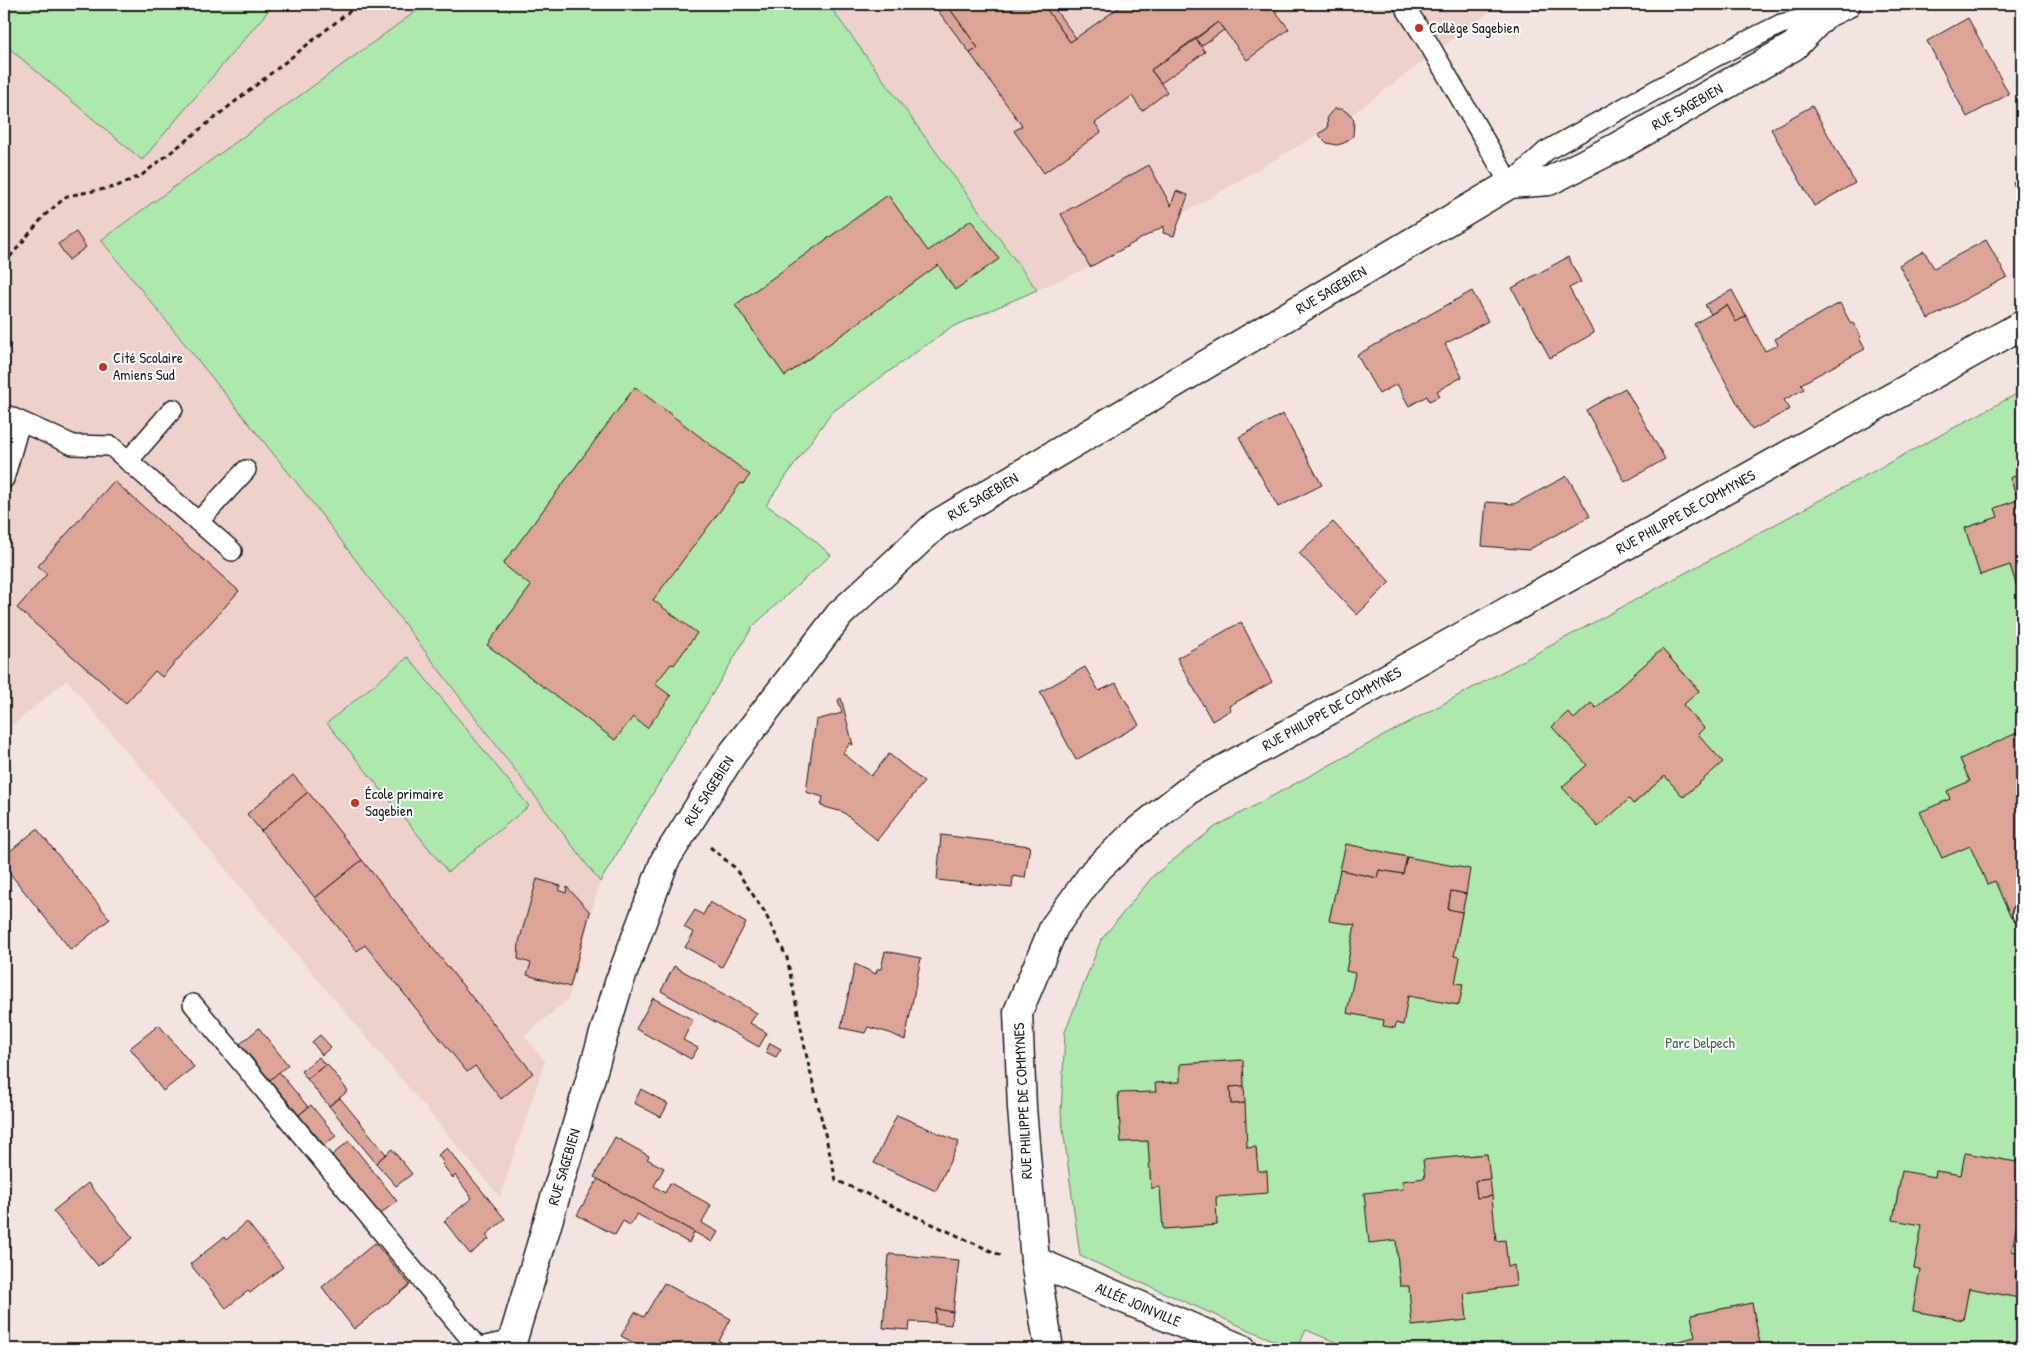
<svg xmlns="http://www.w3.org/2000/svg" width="2026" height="1353" viewBox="0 0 2026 1353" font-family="'Patrick Hand',sans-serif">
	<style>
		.built { fill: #edd1ca }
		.green { fill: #ade8ad; stroke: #648264; fill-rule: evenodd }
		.building { fill: #dca496; stroke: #1c1c1c }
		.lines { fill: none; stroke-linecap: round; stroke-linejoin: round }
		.service-casing { stroke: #1c1c1c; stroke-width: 22 }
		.minor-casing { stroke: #1c1c1c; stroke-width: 31 }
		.path { stroke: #1c1c1c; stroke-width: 3; stroke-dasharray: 5 4; stroke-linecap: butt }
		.service { stroke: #fff; stroke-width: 19 }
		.minor { stroke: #fff; stroke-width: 28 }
		.poi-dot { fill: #c8321e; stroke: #fff; stroke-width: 2 }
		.labels { text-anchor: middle; stroke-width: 4; stroke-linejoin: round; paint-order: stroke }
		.poi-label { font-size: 15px; fill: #1c1c1c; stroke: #fff; text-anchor: start }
		.street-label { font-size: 15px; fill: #1c1c1c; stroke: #fff }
		.park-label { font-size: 15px; fill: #4f634f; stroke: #fff }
	</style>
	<rect width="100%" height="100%" fill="#f4e4e0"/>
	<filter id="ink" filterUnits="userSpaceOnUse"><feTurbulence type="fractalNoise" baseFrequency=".02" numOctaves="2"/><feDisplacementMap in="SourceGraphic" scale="10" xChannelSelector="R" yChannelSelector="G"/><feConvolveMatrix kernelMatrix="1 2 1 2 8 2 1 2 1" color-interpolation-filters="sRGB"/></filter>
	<g filter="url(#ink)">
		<g class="built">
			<polygon points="4,4 426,4 101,240 305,493 600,882 568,999 524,1036 545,1061 500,1197 67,680 4,732"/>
			<polygon points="828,4 1500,4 1351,115 1182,214 1174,236 1163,233 1164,226 1090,267 1037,290"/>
		</g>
		<g class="green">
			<polygon points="4,4 274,4 142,160 4,44"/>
			<polygon points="426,4 828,4 1037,290 950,328 831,413 766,505 798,526 831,555 753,626 600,882 305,493 101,240"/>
			<path d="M2022,391v83l-12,4 8,22 -23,8 3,9 -33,11 15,47 30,-10 12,37v138l-4,-7 -58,26 10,22 -23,10 3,8 -29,13 21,46 28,-12 17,38 8,-3 16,37 11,-5v250l-57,-10 -4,22 -25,-4 -1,6 -33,-5 -9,47 29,6 -8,43 6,1 -7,42 50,9 6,-32 50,10 3,-17v68h-261l-9,-46 -61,12 4,22 -24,6 1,6h-320l-46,-19 -9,19h-4l-213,-93 -19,-143 4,-81 36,-92 52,-64 62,-49zM1662,649l37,41 -16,15 21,23 -6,6 24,28 -38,35 -19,-21 -31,28 -5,-5 -31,28 -36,-40 25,-22 -34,-38 15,-14 6,6 17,-16 5,5zM1346,844l61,13 59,37 -12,62 6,1 -5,26 8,1 -4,21 -51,-9 -6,29 -6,-2 -12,3v-6l-36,-7 7,-40 -9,-2 9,-46 -26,-5zM1242,1060l5,88h9l2,23h8l-50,26 1,28 -54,4 -3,-42 -9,1 -3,-47 -27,1 -3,-48 38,-2v-9l24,-1v-18zM1487,1154l9,87h9l3,26 6,-1 2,20 -52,7 3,27 -54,6 -4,-40h-9l-4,-46 7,-51 -1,-8 23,-3 -1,-18z"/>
			<polygon points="408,657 529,806 448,872 327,723"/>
			<polygon points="2022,1193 2022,1278 2015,1277 2020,1253 2012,1251"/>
		</g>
		<g class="building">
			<polygon points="933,4 1043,4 1070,42 1124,4 1270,4 1289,29 1247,60 1218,22 1151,70 1167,92 1142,111 1132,96 1095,123 1101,132 1044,173 1014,131 1022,126 970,53 978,48 947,5 939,12"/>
			<polygon points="1043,4 1051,4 1076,38 1070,42"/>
			<polygon points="947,5 978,48 970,53 939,12"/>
			<polygon points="1968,18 2009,94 1967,117 1927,41"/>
			<polygon points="1218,22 1224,30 1201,46 1196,39"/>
			<polygon points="1196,39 1205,52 1161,83 1151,70"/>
			<polygon points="1812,106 1855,183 1814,206 1771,129"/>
			<polygon points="1334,109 1342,109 1351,115 1354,121 1353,136 1344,143 1337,145 1327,143 1318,134 1328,128 1327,117"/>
			<polygon points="1149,165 1171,206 1176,191 1188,195 1174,236 1163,233 1164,226 1090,267 1061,214"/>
			<polygon points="2022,178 2022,201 2013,183"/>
			<polygon points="888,195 928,251 971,220 999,259 955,290 938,265 785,376 735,305"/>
			<polygon points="76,232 86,247 69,260 58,244"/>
			<polygon points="1986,240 2007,277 1928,319 1899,265 1924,251 1934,268"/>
			<polygon points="1568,257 1581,282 1569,288 1594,333 1550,358 1512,288"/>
			<polygon points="1732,290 1746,316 1736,322 1727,305 1711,314 1705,305"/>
			<polygon points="1472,291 1488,321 1445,344 1462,377 1437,391 1440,396 1429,401 1427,396 1409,406 1397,384 1379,394 1357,355"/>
			<polygon points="1840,303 1851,324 1853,323 1861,337 1859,338 1865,349 1801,384 1804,389 1784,400 1790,409 1752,430 1694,324 1727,305 1736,322 1746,316 1765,351 1778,345 1775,339"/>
			<polygon points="635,387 750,475 743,484 741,483 653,600 697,633 674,665 671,664 655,684 671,696 647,728 633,717 615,740 487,645 531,586 503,564"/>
			<polygon points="1625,388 1665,459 1625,482 1586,410"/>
			<polygon points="1283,414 1322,485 1278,507 1239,437"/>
			<polygon points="2022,474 2022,602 2010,565 1980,575 1965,528 1998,517 1995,508 2018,500 2010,478"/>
			<polygon points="1567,476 1590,516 1528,550 1482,546 1486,502 1514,504"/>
			<polygon points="114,481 239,591 162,677 155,671 126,703 17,608 47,574 38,566"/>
			<polygon points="1333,522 1390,582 1357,615 1299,553"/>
			<polygon points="1241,622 1272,682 1229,706 1231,710 1212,721 1177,658"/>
			<polygon points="1662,649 1699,691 1683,705 1704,728 1698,734 1723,762 1683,797 1665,776 1633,804 1629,799 1598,827 1562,787 1587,765 1552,727 1568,712 1574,719 1591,703 1596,708"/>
			<polygon points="1085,667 1099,691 1116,683 1139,725 1076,760 1040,692"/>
			<polygon points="841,698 853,745 850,743 843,753 871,776 889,754 924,782 877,840 843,812 821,806 823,797 806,792 816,720 842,713 838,700"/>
			<polygon points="2019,732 2022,740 2022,913 2011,918 1995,881 1987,884 1970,846 1942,858 1920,812 1950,799 1947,791 1970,781 1960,759"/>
			<polygon points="293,775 308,792 261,831 247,814"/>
			<polygon points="308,792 362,860 315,898 261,831"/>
			<polygon points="37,829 110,919 71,950 4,866 4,856"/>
			<polygon points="941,835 1030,846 1025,878 1013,876 1012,888 937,880"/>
			<polygon points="1346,844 1407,857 1403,874 1379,870 1377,878 1340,870"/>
			<polygon points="1407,857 1470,869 1466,894 1451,891 1448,909 1462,912 1454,956 1460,957 1455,983 1463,984 1459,1005 1408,996 1403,1025 1396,1023 1395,1028 1383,1026 1384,1020 1347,1013 1355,973 1346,971 1355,925 1329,921 1340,870 1377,878 1379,870 1403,874"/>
			<polygon points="362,860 533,1073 501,1099 475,1066 467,1072 365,945 357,951 315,898"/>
			<polygon points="537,879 561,886 559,890 566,893 567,887 590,912 570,987 527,975 531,963 518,959 519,942"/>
			<polygon points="1451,891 1466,894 1462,912 1448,909"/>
			<polygon points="710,902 746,923 722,967 685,947 694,933 684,927 695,910 703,915"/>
			<polygon points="885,951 921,958 905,1040 890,1033 868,1027 865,1033 841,1028 855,964 876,974 877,969 881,969"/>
			<polygon points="674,966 757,1013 750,1023 767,1033 759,1047 661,991"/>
			<polygon points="653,998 693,1020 683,1040 698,1048 691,1059 636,1029"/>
			<polygon points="159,1025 194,1067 163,1091 130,1048"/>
			<polygon points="259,1028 288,1065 270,1080 240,1044"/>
			<polygon points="320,1035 331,1047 322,1055 312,1042"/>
			<polygon points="770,1043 781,1049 776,1057 766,1052"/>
			<polygon points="319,1057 325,1065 307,1079 301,1071"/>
			<polygon points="1243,1060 1244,1086 1230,1087 1231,1104 1245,1103 1247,1148 1256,1147 1258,1171 1267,1171 1268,1193 1216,1197 1217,1225 1163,1229 1160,1187 1151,1188 1148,1141 1121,1142 1118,1093 1156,1092 1155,1083 1180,1082 1180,1064"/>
			<polygon points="327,1064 348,1091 329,1106 307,1079"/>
			<polygon points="279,1072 308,1107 299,1115 270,1080"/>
			<polygon points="1244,1086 1245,1103 1231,1104 1230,1087"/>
			<polygon points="641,1089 668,1104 661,1117 634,1103"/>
			<polygon points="340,1098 386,1154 376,1163 329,1106"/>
			<polygon points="311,1105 336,1136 324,1145 299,1115"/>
			<polygon points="897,1115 959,1142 936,1191 874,1163"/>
			<polygon points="615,1137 649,1156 647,1159 664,1168 654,1186 665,1193 670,1183 711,1205 702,1223 718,1232 712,1242 594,1177"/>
			<polygon points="349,1141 397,1201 380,1214 332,1155"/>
			<polygon points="447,1148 505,1219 486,1235 489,1239 470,1254 444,1221 472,1198 455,1175 453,1178 442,1164 444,1163 438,1155"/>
			<polygon points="392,1149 412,1174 396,1186 376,1163"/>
			<polygon points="1965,1153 2022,1163 2022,1193 2012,1251 2020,1253 2015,1277 2022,1278 2022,1281 2019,1298 1969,1288 1963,1320 1913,1311 1920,1269 1914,1268 1922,1225 1893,1220 1902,1171 1935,1177 1936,1171 1961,1175"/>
			<polygon points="1487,1154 1490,1179 1475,1181 1477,1198 1492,1196 1496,1241 1505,1240 1508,1267 1514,1265 1516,1286 1464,1293 1467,1320 1412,1326 1409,1286 1400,1286 1396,1240 1369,1243 1364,1193 1403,1189 1402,1181 1425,1178 1423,1160"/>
			<polygon points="598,1179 694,1232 689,1243 637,1214 630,1225 623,1221 615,1235 577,1215"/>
			<polygon points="1490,1179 1492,1196 1477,1198 1475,1181"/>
			<polygon points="88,1183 133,1238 98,1266 53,1211"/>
			<polygon points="247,1222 283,1267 250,1293 248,1291 226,1308 190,1264 224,1237 226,1240"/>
			<polygon points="375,1243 410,1285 354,1329 322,1287"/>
			<polygon points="889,1254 959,1260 953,1312 936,1309 935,1323 910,1322 909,1330 883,1328"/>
			<polygon points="664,1283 731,1319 719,1341 733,1349 645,1349 621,1336 635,1312 644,1317"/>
			<polygon points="1752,1303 1761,1349 1672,1349 1671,1343 1695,1337 1691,1315"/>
			<polygon points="936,1309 953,1312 951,1325 935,1323"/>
		</g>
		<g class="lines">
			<g class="service-casing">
				<g id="service">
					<polyline points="1403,4 1430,46 1510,184 1546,151 1715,57 1781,24 1824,14"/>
					<polyline points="4,414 73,445 111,446 232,551"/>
					<polyline points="128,461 173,409"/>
					<polyline points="4,479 20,422"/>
					<polyline points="198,522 246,470"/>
					<polyline points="2022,913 2022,914"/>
					<polyline points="193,1004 478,1348"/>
					<polyline points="471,1349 513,1340"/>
				</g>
			</g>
			<g class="minor-casing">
				<g id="minor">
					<path id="s1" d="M1035,1261l207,88"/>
					<path id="s2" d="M510,1349l109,-366 46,-123 68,-107 107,-139 97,-90 573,-340 39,-3 68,-34 177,-101 31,-32 21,-10"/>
					<path id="s3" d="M1049,1349l-14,-88 -13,-153 -4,-96 36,-85 40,-55 41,-39 62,-49 825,-459"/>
				</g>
			</g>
			<g class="path">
				<polyline points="4,264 45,215 67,196 115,187 142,175 359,4"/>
				<polyline points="710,847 734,867 764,911 787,958 807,1058 836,1180 1002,1256"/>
			</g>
			<use href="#service" class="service"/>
			<use href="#minor" class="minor"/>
		</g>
	</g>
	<g class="poi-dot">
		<circle cx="1419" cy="28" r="5"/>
		<circle cx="103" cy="367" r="5"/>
		<circle cx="355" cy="803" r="5"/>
	</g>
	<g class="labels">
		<g class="poi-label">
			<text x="1429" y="33">Collège Sagebien</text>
			<text x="113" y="363">Cité Scolaire<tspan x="113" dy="17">Amiens Sud</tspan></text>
			<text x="365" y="799">École primaire<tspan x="365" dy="17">Sagebien</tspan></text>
		</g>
		<g class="street-label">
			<text dy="5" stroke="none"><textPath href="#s2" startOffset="1810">RUE SAGEBIEN</textPath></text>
			<text dy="5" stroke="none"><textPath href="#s2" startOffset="1406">RUE SAGEBIEN</textPath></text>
			<text dy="5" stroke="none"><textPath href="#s2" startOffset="1001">RUE SAGEBIEN</textPath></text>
			<text dy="5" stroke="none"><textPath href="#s3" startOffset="1194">RUE PHILIPPE DE COMMYNES</textPath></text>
			<text dy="5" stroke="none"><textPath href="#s3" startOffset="789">RUE PHILIPPE DE COMMYNES</textPath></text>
			<text dy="5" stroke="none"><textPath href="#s2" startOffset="595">RUE SAGEBIEN</textPath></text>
			<text transform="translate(1023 1101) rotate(-93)" y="5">RUE PHILIPPE DE COMMYNES</text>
			<text dy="5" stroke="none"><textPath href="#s2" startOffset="190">RUE SAGEBIEN</textPath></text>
			<text dy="5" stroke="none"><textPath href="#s1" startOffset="112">ALLÉE JOINVILLE</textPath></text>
		</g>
		<g class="park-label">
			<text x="1700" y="1048">Parc Delpech</text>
		</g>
	</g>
	<rect width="2026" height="1353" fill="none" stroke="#fff" stroke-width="20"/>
	<rect x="10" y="10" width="2006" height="1333" fill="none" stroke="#1c1c1c" stroke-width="2" filter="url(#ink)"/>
</svg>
